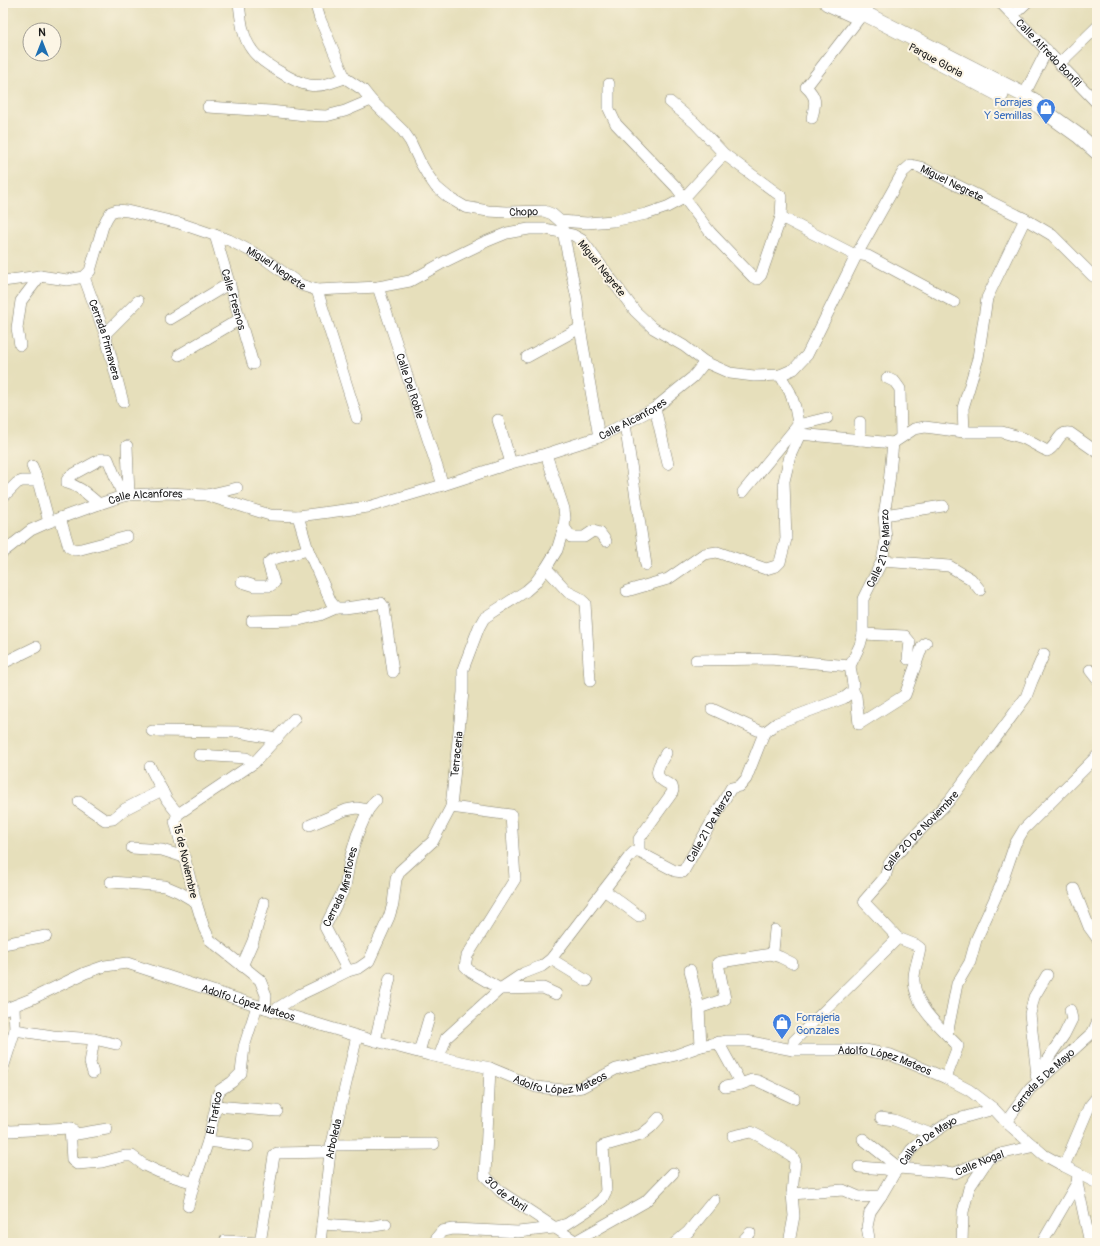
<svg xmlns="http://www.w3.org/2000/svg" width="1100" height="1246" viewBox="0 0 1100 1246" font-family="Pangolin,sans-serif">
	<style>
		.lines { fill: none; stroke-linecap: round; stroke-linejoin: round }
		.minor-casing { stroke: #817e6c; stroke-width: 12 }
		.major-casing { stroke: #817e6c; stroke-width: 16 }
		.minor { stroke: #fff; stroke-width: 11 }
		.major { stroke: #fff; stroke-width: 15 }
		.labels { text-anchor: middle; stroke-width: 4; stroke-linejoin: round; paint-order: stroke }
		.street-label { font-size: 11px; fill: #1c1c1c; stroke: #fcf5e5 }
		.shop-label { font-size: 11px; fill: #366cbe; stroke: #fcf5e5; text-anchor: end }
	</style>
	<rect width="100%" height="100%" fill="#fcf5e5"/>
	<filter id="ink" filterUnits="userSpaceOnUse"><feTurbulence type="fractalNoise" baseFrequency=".025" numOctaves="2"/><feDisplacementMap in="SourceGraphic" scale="8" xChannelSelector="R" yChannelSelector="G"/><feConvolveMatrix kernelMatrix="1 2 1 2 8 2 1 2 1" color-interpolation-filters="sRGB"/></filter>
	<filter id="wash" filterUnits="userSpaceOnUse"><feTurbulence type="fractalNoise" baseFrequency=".012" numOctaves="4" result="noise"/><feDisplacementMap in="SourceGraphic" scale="16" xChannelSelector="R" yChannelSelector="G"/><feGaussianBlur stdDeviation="0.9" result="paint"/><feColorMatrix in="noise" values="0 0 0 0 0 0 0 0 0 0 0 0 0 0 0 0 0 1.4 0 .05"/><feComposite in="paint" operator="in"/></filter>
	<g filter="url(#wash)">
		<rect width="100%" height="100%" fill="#e6dfbb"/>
	</g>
	<g filter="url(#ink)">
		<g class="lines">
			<g class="minor-casing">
				<g id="minor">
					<path d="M239,3c2,16 3,34 13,47 8,12 44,33 57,35 13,2 25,-3 36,-7"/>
					<path id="s1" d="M317,3v6l3,10 25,59 18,12 8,10 32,31 7,10 10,21 7,12 9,13 12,10 17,10 23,4 19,1 37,-1 8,3 8,7 27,2 26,-2 33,-7 21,-7 17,-9 40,-44"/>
					<path id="s2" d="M1001,3l96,100"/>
					<polyline points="1013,15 1026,3"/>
					<polyline points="1060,63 1097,27"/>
					<polyline points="609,84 609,109 616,124 676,187 710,232 753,277 757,279 761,275 781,217 782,197 724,154 695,123 670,102"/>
					<polyline points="1024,95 1047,50"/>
					<polyline points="208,107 270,111 305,115 326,116 345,111 371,100"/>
					<path d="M812,118c3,-14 6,-20 -6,-31l65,-84"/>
					<polyline points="781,217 851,253 868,256 954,302"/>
					<polyline points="562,227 577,299 580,328 599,437"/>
					<path id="s3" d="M215,235l38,129"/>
					<path id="s4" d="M84,277l21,57 18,68"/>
					<path id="s5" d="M3,281l37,-5 27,4 17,-3 6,-6 13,-45 4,-8 4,-6 6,-2 10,1 52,12 50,17 33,17 39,28 16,5 61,-3 32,-6 36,-20 39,-19 22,-9 22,-4h17l27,6 9,5 53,71 18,17 31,18 21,16 25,11 24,3 26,-1 14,-6 13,-14 50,-101 46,-82 8,-7 9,2 105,52 27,16 41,41 4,2"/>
					<path id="s6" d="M378,287l65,198"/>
					<polyline points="317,290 357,418"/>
					<polyline points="170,319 230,283"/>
					<polyline points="105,334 138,301"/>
					<polyline points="20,345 17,328 21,301 40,276"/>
					<polyline points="179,355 240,319"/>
					<polyline points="527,357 580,328"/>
					<polyline points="887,378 895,382 900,389 901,437"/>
					<polyline points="655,408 668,464"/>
					<polyline points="498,420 511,463"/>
					<polyline points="860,422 860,440"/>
					<polyline points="625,424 646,565"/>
					<polyline points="964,432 963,408 978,358 987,298 1025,219"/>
					<path d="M800,434l93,9 21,-14 11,-2 39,5h38l21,6 24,13c10,-3 11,-21 23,-18l27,19"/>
					<polyline points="127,446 129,495"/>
					<polyline points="32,466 38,481 49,522"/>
					<polyline points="743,492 798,425 827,418"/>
					<polyline points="207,495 237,488"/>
					<polyline points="3,497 17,483 22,481 38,481"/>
					<path d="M99,504c-10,-8 -19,-18 -32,-21v-3l3,-4 31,-17h7l15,37"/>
					<polyline points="884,515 943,506"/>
					<polyline points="298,516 308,550 331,602 336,608"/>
					<polyline points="60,518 69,547 75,550 81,549 127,537"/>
					<polyline points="564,527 571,537 584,537 593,531 600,533 606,541"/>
					<path id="s7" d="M3,552l28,-22 18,-8 50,-18 24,-8 6,-1 39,-2 38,2 64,20 28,1 70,-9 75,-22 68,-22 35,-9 53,-17 56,-29 38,-31 12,-15"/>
					<polyline points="882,561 949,566 971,579 980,590"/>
					<polyline points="546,568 568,592 578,597 585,603 590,681"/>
					<polyline points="242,582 255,586 270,586 274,583 268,563 273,559 308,550"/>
					<polyline points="627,591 668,579 704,554 717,552 766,569 776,566 780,562 786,539 784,481 790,456 800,434 795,407 790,392 780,375"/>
					<polyline points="252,621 299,620 320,615 336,608 345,608 381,603 384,607 393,672"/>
					<polyline points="863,634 905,636 910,642 908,659"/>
					<polyline points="696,660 770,659 850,666"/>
					<polyline points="3,663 36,647"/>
					<polyline points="1090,670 1097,679"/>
					<polyline points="853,691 856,696 859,724 905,695 922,647 926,643"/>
					<polyline points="712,709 764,733"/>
					<polyline points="152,731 239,732 277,739"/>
					<polyline points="199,755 246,758 254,763"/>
					<polyline points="150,767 167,800 178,814"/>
					<polyline points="79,802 105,820 113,819 125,809 162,790"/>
					<polyline points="451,807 511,815 515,879 467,956 465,966 471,972 500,989 543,988 556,994"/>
					<polyline points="310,825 346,810 357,808 368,810"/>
					<polyline points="132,848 162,850 184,857"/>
					<path d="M639,852v-13l33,-46 1,-3 -1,-4c-3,-2 -11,-5 -13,-9 -5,-7 4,-18 7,-24"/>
					<polyline points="111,882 165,886 179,892 196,902"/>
					<polyline points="1074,889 1089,927 1097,938"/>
					<polyline points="604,890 639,916"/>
					<polyline points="3,944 46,936"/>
					<polyline points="771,954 780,957 792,963"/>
					<polyline points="551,959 587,981"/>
					<polyline points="242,966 253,941 264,903"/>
					<polyline points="690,970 699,1008 701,1046"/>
					<path id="s8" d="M348,971l-23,-44 20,-40 5,-28 7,-24 11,-25 8,-10"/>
					<polyline points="265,1008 266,995 260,980 210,940 204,928 196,902 175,821 178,814 254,763 294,719"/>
					<polyline points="699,1008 725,999 718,963 721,962 771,954 773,951 775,930"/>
					<path id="s9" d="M3,1010l28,-11 54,-26 20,-7 22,-3 138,45 92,28 72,19 61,13 46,19 28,3 18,-3 34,-18 60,-14 25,-9 26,-5h19l47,9h72l26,5 55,23 23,12 25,19 12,13 38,33 20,11 33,17"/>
					<path id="s10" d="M273,1011l24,-15 21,-10 30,-15 11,-3 10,-7 20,-44 4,-13 3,-25 4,-8 33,-30 18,-34 12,-115v-23l16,-42 5,-9 42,-27 9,-8 11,-15 11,-18 7,-23 1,-9 -1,-9 -18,-55"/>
					<polyline points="15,1030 53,1036 94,1039 116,1044"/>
					<polyline points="947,1035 957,984 970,962 976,940 1001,885 1015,844 1024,829 1097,756"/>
					<polyline points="375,1041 390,978"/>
					<polyline points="718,1042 741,1084"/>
					<polyline points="793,1050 794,1041 898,938"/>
					<polyline points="419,1052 429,1018"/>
					<path id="s11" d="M439,1057l7,-19 54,-49 24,-16 18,-7 9,-7 79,-103 4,-4h5l36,19 8,1 48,-84 9,-2 6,-7 18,-46 13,-10 67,-25 9,-7v-6l-3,-19 10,-21 3,-11v-35l19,-38 4,-21 -2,-25 5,-32 4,-40"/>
					<polyline points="3,1068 15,1030 14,1007"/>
					<path id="s12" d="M490,1068l-5,108 16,16 77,51"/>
					<polyline points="93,1073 90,1063 94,1039"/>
					<polyline points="1037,1075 1030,1014 1034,997 1047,975"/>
					<polyline points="1036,1076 1064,1035 1072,1019 1070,1010"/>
					<path id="s13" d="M946,1078l12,-32c-17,-18 -43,-38 -44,-65 -1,-11 5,-22 6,-33l-4,-3 -18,-7 -33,-35 -1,-2 21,-24 4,-13 6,-8 55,-56 76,-103 6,-16 12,-27"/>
					<polyline points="725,1087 741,1084 752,1080 758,1081 794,1098"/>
					<polyline points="216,1106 277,1111"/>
					<polyline points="881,1118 894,1120 931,1134"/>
					<path id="s14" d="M1006,1122l24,-33 63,-57 4,-9"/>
					<polyline points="70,1128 72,1160 77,1164 102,1162 125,1156 132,1156 144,1165 159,1172 194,1183"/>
					<polyline points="3,1129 10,1131 70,1128 77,1134 107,1129"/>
					<polyline points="733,1136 751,1132 761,1137 792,1156 795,1161 792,1194 794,1216 789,1243"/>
					<path id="s15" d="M863,1139l36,29 56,5 34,-15 15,-5 31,-7"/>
					<polyline points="208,1141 248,1146"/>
					<polyline points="331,1145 434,1144"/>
					<polyline points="1064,1166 1089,1107 1097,1097"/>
					<polyline points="859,1167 885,1169 895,1172"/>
					<polyline points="1077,1183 1090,1243"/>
					<polyline points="792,1194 843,1190 859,1197 881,1196"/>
					<path id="s16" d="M188,1206l6,-23 14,-42 8,-35 1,-10 3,-6 12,-8 9,-9 3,-26 13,-41"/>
					<polyline points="322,1224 368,1227 386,1224"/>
					<path id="s17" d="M869,1238l-2,-11 3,-15 11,-16 14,-24 4,-4 12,-18 10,-9 30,-20 43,-12"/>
					<polyline points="225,1241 260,1243"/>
					<polyline points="576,1241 645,1202 673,1173"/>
					<polyline points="260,1243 274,1156 277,1153 330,1152"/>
					<path id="s18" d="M320,1243l10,-91 27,-116"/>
					<polyline points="435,1243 437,1237 442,1231 453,1229 518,1232 554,1228 567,1224 593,1207 602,1199 606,1191 603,1146 641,1135 651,1127 659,1118"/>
					<polyline points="675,1243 688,1232 714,1200"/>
					<polyline points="741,1243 750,1233"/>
					<polyline points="962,1243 963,1212 969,1188 989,1158"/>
					<polyline points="1042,1243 1077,1183 1078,1174"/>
				</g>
			</g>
			<g class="major-casing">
				<g id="major">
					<polyline points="827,3 853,15"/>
					<polyline points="844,3 1024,95 1033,100 1047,113 1079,136 1097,152"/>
					<polyline points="923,54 1001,95"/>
				</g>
			</g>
			<use href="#minor" class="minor"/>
			<use href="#major" class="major"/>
		</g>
	</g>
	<defs>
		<g id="shop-pin" transform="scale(1)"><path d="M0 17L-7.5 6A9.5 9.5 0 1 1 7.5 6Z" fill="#3f7fe0" stroke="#fcf5e5"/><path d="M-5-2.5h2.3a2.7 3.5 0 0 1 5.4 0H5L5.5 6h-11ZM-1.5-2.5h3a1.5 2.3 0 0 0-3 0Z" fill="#fff"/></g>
	</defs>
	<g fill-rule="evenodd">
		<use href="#shop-pin" x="1046" y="108"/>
		<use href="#shop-pin" x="782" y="1023"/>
	</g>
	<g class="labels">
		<g class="street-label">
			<text dy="4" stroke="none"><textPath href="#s2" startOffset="69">Calle Alfredo Bonfil</textPath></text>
			<text transform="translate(936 60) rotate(28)" y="4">Parque Gloria</text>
			<text dy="4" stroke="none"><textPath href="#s5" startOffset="1207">Miguel Negrete</textPath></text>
			<text dy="4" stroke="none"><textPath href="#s1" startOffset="319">Chopo</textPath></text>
			<text dy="4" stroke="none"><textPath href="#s5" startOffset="331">Miguel Negrete</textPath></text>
			<text transform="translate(602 268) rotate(51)" y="4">Miguel Negrete</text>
			<text dy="4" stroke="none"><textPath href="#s3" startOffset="67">Calle Fresnos</textPath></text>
			<text dy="4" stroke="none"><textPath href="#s4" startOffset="66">Cerrada Primavera</textPath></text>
			<text dy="4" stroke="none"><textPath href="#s6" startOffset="104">Calle Del Roble</textPath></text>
			<text dy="4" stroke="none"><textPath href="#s7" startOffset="662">Calle Alcanfores</textPath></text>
			<text dy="4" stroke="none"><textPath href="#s7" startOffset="156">Calle Alcanfores</textPath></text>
			<text dy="4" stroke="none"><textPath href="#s11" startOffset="755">Calle 21 De Marzo</textPath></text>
			<text dy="4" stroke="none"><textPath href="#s10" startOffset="341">Terraceria</textPath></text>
			<text dy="4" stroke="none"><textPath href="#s11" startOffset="395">Calle 21 De Marzo</textPath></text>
			<text dy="4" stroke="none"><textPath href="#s13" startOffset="314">Calle 20 De Noviembre</textPath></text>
			<text transform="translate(186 861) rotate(77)" y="4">15 de Noviembre</text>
			<text dy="4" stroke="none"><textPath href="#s8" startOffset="93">Cerrada Miraflores</textPath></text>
			<text dy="4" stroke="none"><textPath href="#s9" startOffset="261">Adolfo López Mateos</textPath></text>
			<text dy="4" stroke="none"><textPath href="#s9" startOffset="921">Adolfo López Mateos</textPath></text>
			<text dy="4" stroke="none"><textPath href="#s9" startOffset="586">Adolfo López Mateos</textPath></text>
			<text dy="4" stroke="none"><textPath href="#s14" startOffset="56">Cerrada 5 De Mayo</textPath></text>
			<text dy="4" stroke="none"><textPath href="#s16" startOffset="97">El Trafico</textPath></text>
			<text dy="4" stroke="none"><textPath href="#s18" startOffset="105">Arboleda</textPath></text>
			<text dy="4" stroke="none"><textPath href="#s17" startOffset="120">Calle 3 De Mayo</textPath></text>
			<text dy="4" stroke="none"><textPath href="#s15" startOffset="129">Calle Nogal</textPath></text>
			<text dy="4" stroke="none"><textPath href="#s12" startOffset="136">30 de Abril</textPath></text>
		</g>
		<g class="shop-label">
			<text x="1032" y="106">Forrajes<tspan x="1032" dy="13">Y Semillas</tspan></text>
			<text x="796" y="1021" text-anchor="start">Forrajeria<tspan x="796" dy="13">Gonzales</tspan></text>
		</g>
	</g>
	<rect width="1100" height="1246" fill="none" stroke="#fcf5e5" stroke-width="16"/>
	<g transform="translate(42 42)"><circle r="19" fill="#fcf5e5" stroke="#a29e95"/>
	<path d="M0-3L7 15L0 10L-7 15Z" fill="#1f6fb2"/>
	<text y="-6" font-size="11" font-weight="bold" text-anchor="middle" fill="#1c1c1c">N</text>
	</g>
</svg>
